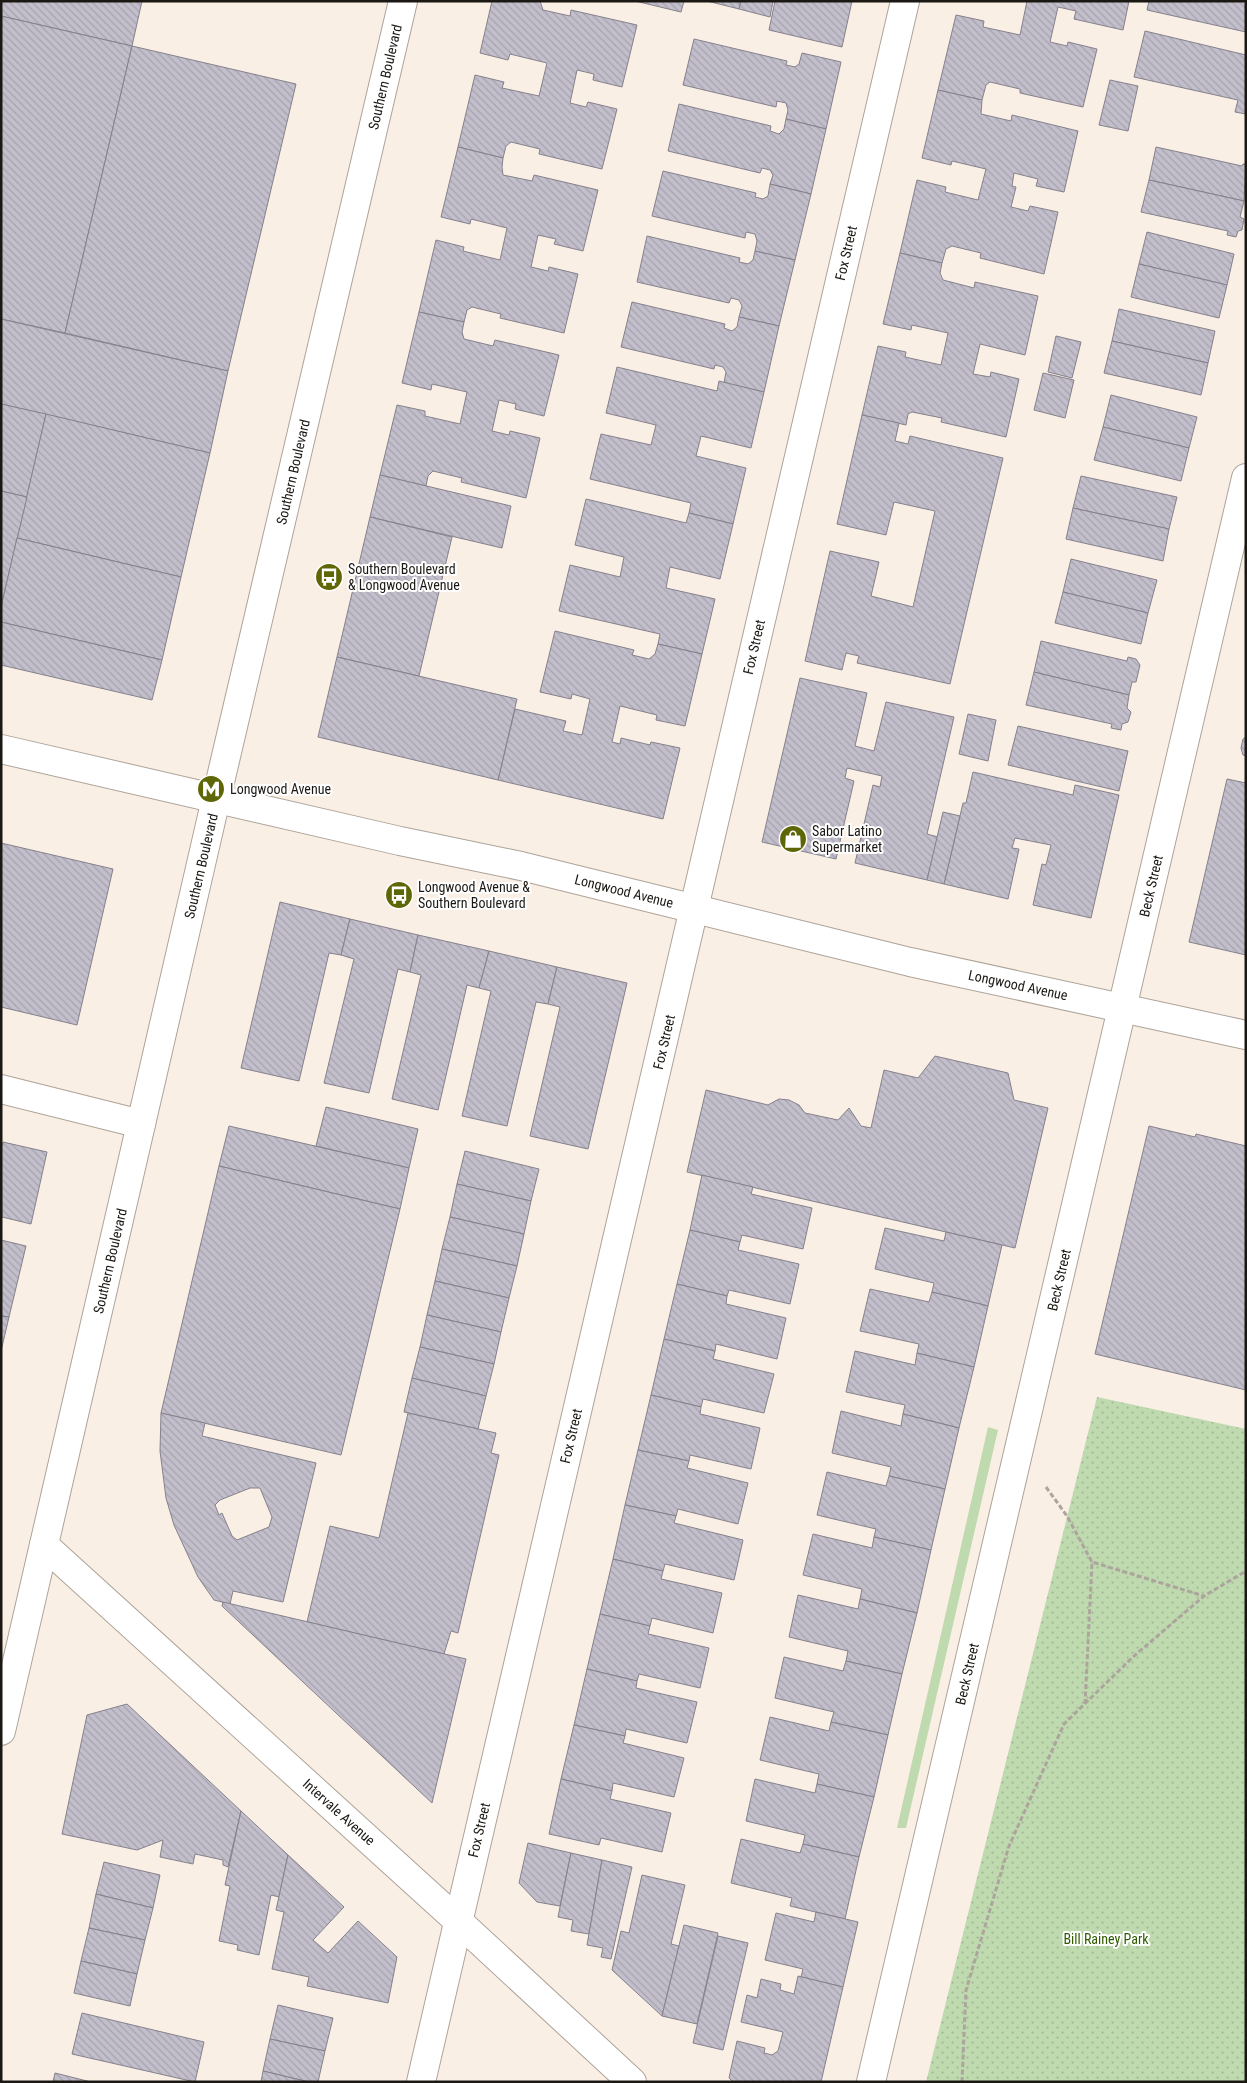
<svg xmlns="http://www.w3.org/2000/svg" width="1247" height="2083" viewBox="0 0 1247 2083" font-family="'Roboto Condensed',sans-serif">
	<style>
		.green { fill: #bfdaaf }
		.park { fill: url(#park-dots) }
		.building { fill: url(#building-back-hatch); stroke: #85818c; fill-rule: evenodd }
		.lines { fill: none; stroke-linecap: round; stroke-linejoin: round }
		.minor-casing { stroke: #ada399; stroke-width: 30 }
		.path { stroke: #ada59d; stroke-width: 3; stroke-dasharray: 5 2.5; stroke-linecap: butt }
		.minor { stroke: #fff; stroke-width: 28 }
		.labels { text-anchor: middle; stroke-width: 4; stroke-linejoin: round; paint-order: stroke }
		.street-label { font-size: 14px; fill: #1b1814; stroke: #fff }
		.poi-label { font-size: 14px; fill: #1b1814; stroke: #fff; text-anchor: start }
		.park-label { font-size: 14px; fill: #305c00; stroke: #fff }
	</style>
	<defs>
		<pattern id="park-dots" width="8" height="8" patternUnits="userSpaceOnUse" patternTransform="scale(1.25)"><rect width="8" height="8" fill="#bfdaaf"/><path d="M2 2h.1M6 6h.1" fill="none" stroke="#a4ba96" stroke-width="1.8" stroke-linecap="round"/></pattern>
		<pattern id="building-back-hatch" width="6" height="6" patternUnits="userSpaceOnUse" patternTransform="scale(1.25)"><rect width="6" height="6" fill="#c2becb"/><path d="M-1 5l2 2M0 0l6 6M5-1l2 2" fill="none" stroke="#a6a3ad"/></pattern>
	</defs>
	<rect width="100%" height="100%" fill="#faefe5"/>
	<polygon class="green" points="988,1427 998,1430 906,1828 897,1828"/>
	<polygon class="park" points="1097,1397 1246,1429 1246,2082 926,2082"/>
	<g class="building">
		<polygon points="1,1 142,1 132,46 1,16"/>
		<polygon points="492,1 540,1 543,10 570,16 571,10 637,25 622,87 593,80 594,74 577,70 570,103 586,107 588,102 617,109 602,169 539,154 540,149 511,142 506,146 503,158 458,147 475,75 504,82 502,88 539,96 547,63 510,54 508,60 480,53"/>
		<polygon points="635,1 684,1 681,12"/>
		<polygon points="707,1 741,1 739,9"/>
		<polygon points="741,1 773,1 770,17 739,9"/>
		<polygon points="775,1 852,1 842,47 769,30"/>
		<polygon points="1027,1 1129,1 1123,30 1074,19 1076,11 1058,7 1050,42 1067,46 1068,42 1097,49 1083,107 1020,93 1020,89 990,82 986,85 982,100 938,90 956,15 984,21 983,27 1020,35"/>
		<polygon points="1149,1 1246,1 1246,32 1147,10"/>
		<polygon points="1,16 132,46 65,333 1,319"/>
		<polygon points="1145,31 1246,55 1246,114 1235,112 1238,100 1134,77"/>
		<polygon points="694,39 787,61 786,65 795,67 799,64 802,53 841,62 826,129 786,119 788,110 786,103 777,101 776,107 683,85"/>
		<polygon points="132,46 296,84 228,371 65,333"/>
		<polygon points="1110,80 1138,86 1128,131 1099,125"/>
		<polygon points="938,90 982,100 981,114 1011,121 1012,115 1078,131 1064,192 1036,186 1038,179 1014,173 1012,186 1016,187 1011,207 1028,211 1030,206 1058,212 1044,274 980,258 981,253 952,246 946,249 942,263 900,253 917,180 946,187 945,192 978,200 986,169 952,161 951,165 922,158"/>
		<polygon points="679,104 771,126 770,131 779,134 784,129 786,119 826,129 811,194 770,184 773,175 770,170 762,168 760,173 668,151"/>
		<polygon points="458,147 503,158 502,167 503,175 532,181 534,175 598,190 583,251 554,244 556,239 538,235 531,267 548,271 549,267 578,274 564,333 500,318 501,314 472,307 467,310 464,322 419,312 436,240 464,247 463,251 500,260 507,228 471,219 470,224 441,217"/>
		<polygon points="1156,147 1242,166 1243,164 1246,164 1244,201 1149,180"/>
		<polygon points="663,171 756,193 755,197 763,199 768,196 770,184 811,194 795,260 755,251 757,241 755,234 746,232 745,238 652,216"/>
		<polygon points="1149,180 1244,201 1240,217 1244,219 1242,230 1238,231 1236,237 1227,235 1228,231 1141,212"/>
		<polygon points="1147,232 1234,254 1227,285 1139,264"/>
		<polygon points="647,236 740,258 739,262 748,264 753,260 755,251 795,260 779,326 739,317 742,306 739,300 731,298 729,303 637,282"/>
		<polygon points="900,253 942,263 940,273 943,280 974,288 975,282 1038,296 1025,355 980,344 973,374 990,377 991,372 1019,379 1006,437 941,422 942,418 912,412 908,414 906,425 862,415 878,346 906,352 905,357 941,365 948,333 912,325 911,330 883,324"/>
		<polygon points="1139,264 1227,285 1219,318 1131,297"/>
		<polygon points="632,302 725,324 724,328 732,331 737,327 739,317 779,326 764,392 724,383 726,372 723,367 715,365 714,369 621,347"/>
		<polygon points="1119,309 1215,331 1208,363 1112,341"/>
		<polygon points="419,312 464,322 462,332 464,339 493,346 495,340 559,355 544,416 515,409 516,404 499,400 492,431 509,435 510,431 540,438 526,498 461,482 462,478 433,471 428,476 426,486 380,475 397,405 425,411 425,416 460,424 467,392 432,384 431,390 402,383"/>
		<polygon points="1,319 228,371 210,453 1,404"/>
		<polygon points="1056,336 1081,342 1072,378 1048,372"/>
		<polygon points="1112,341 1208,363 1201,395 1104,373"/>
		<polygon points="617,367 717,391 719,381 764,392 751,448 701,436 696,456 746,468 733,524 689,513 691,503 590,479 601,434 651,445 656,425 606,413"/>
		<polygon points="1043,373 1074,380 1065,418 1034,410"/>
		<polygon points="1111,395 1197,417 1189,448 1103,427"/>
		<polygon points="1,404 46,414 27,497 1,491"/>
		<polygon points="46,414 210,453 181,577 17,538"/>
		<polygon points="862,415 899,423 895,441 908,444 910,436 1003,458 950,684 857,663 859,656 846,653 842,670 805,661 830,551 879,562 871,596 913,607 935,511 894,502 886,535 837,524"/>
		<polygon points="1103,427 1189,448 1181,481 1094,460"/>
		<polygon points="380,475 511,506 502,548 370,517"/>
		<polygon points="1081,476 1177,497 1169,529 1073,508"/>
		<polygon points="1,491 27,497 1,607"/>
		<polygon points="586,499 686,523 689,513 733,524 720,579 670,567 666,588 715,599 702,654 658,644 660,634 559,611 570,565 620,577 624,557 575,545"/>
		<polygon points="1073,508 1169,529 1163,561 1066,539"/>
		<polygon points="370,517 452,537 419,676 337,657"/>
		<polygon points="17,538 181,577 162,660 1,622 1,607"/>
		<polygon points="1071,559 1157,580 1148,613 1063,592"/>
		<polygon points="1063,592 1148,613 1141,644 1055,623"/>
		<polygon points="1,622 162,660 152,700 1,665"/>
		<polygon points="555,631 634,650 632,655 649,659 655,654 658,644 702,654 685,726 656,720 657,715 620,706 612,742 620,744 621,738 650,745 651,742 680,748 663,819 498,780 515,709 566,721 563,731 582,735 590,699 572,694 571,699 540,692"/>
		<polygon points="1041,641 1127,661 1128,657 1136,659 1140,665 1136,682 1132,682 1129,695 1034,672"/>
		<polygon points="337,657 517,699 498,780 318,737"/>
		<polygon points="1034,672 1129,695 1127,708 1131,712 1128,722 1122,724 1121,730 1111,728 1112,724 1026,705"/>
		<polygon points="800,678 867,693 855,746 874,751 886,702 954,717 927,834 938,837 927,880 855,863 873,785 880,787 882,776 847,768 845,778 854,781 836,859 762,842"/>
		<polygon points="968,714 996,720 988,761 959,754"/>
		<polygon points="1018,726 1128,751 1119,791 1008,765"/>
		<polygon points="1246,737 1246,756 1243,755 1241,748 1243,739"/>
		<polygon points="973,772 1073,795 1075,785 1119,795 1091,918 1033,905 1042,864 1046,865 1051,845 1015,838 1012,848 1019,849 1008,899 944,884 963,803 966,803"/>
		<polygon points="1227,779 1246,783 1246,955 1189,942"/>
		<polygon points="943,812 960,816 944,884 927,880"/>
		<polygon points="1,843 113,869 77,1025 1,1007"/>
		<polygon points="280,902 350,919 341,955 329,953 299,1081 241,1068"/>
		<polygon points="350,919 418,935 410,972 398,969 369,1093 324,1083 354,959 341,955"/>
		<polygon points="418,935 489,951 479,988 467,985 438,1110 392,1099 421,975 410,972"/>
		<polygon points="489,951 557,967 548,1004 536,1002 507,1126 462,1116 491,991 479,988"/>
		<polygon points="557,967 627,983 588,1149 530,1136 560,1007 548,1004"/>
		<polygon points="935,1056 1008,1073 1014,1100 1048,1108 1015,1248 687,1172 706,1090 768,1105 779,1099 789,1100 799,1105 805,1113 838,1120 849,1108 861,1126 871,1128 884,1070 918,1078"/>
		<polygon points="326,1107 418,1129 409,1168 316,1146"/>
		<polygon points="229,1126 409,1168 400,1209 219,1166"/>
		<polygon points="1149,1126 1195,1137 1196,1134 1246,1146 1246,1390 1095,1354"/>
		<polygon points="3,1142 47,1152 31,1224 2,1217 1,1149"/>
		<polygon points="465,1151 539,1169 531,1201 457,1184"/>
		<polygon points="219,1166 400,1209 341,1455 161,1413"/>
		<polygon points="702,1175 753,1187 751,1194 812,1208 803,1249 742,1235 740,1242 690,1230"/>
		<polygon points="457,1184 531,1201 524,1234 450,1217"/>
		<polygon points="450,1217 524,1234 517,1266 442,1249"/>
		<polygon points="885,1228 944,1241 946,1232 1002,1245 988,1306 932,1292 934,1283 875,1269"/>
		<polygon points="690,1230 740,1242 738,1250 799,1264 790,1304 729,1290 727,1296 677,1284"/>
		<polygon points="1,1240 26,1246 9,1317 1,1316"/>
		<polygon points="442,1249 517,1266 509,1298 435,1281"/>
		<polygon points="435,1281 509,1298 501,1332 427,1315"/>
		<polygon points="677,1284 727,1296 726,1304 786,1318 777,1359 716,1344 715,1351 664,1339"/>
		<polygon points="870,1289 929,1302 932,1292 988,1306 974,1367 917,1353 919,1344 860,1331"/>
		<polygon points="427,1315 501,1332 494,1364 420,1347"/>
		<polygon points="1,1316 9,1317 1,1351"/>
		<polygon points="664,1339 715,1351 713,1359 774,1374 764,1413 703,1399 701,1407 651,1395"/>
		<polygon points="420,1347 494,1364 486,1396 412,1378"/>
		<polygon points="855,1351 915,1365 917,1353 974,1367 959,1428 903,1414 905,1405 846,1392"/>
		<polygon points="412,1378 486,1396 478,1429 404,1412"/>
		<polygon points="651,1395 701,1407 700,1414 760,1428 751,1469 690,1455 689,1461 638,1450"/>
		<polygon points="841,1411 901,1426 903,1414 959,1428 945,1489 889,1476 891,1467 832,1453"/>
		<path d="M161,1413l44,10 -3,13 114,27 -33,139 -50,-11 -3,13 -16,-4 -16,-23 -24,-52 -8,-27 -6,-47zM250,1488h10l12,29 -3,10 -32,13 -5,-4 -10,-23 -3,2 -4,-10 5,-5z"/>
		<polygon points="408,1413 496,1433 491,1453 499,1455 458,1633 451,1631 444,1654 307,1622 330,1526 379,1538"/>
		<polygon points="638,1450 689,1461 687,1468 748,1483 738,1524 678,1509 676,1516 625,1505"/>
		<polygon points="827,1472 886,1486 889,1476 945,1489 931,1550 874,1537 876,1529 817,1515"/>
		<polygon points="625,1505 676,1516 674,1523 743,1540 734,1580 665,1564 663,1571 613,1559"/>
		<polygon points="813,1534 872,1548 874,1537 931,1550 917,1613 860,1599 862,1589 803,1575"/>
		<polygon points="613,1559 663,1571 661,1579 722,1593 713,1633 652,1618 650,1626 600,1614"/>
		<polygon points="798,1595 858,1609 860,1599 917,1613 902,1674 846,1661 848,1651 789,1637"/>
		<polygon points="223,1602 466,1659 432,1803 222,1606"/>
		<polygon points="600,1614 650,1626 648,1634 709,1648 700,1688 639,1674 637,1681 587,1669"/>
		<polygon points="784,1657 843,1671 846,1661 902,1674 888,1735 831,1722 834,1712 775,1698"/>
		<polygon points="587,1669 637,1681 636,1688 697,1702 687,1743 626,1729 625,1736 574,1725"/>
		<polygon points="127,1704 241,1811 228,1867 223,1865 223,1860 195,1854 193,1864 160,1857 163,1840 137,1850 62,1834 87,1715"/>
		<polygon points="770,1717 829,1731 831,1722 888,1735 874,1797 817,1784 819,1774 760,1760"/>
		<polygon points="574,1725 625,1736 623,1743 684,1758 674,1797 613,1783 612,1791 561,1779"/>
		<polygon points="561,1779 612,1791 610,1799 671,1813 662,1852 601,1838 599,1845 549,1834"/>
		<polygon points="755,1779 815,1793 817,1784 874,1797 859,1857 803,1844 805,1835 746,1821"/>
		<polygon points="241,1811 288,1855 279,1897 271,1895 259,1955 237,1950 238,1945 219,1941 230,1886 225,1885"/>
		<polygon points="741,1839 800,1853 803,1844 859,1857 845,1919 790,1906 792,1898 731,1883"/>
		<polygon points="528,1843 571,1853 560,1906 537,1902 519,1883"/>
		<polygon points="571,1853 602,1860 589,1934 571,1931 573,1920 558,1917"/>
		<polygon points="288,1855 344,1907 313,1940 328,1953 358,1921 397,1957 388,2003 307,1986 309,1977 272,1969 284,1912 276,1910"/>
		<polygon points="602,1860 632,1867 611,1959 601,1957 603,1948 587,1945"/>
		<polygon points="104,1862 160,1875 153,1908 96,1894"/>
		<polygon points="642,1875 685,1885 671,1944 679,1946 662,2016 612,1970 621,1931 629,1933"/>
		<polygon points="96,1894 153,1908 145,1940 89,1928"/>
		<polygon points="816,1912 858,1922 843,1987 801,1977 803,1969 765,1960 776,1913 814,1922"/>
		<polygon points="684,1925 718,1933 697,2024 662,2016"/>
		<polygon points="89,1928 145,1940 137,1974 81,1961"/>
		<polygon points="718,1936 748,1943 723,2050 693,2043"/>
		<polygon points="81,1961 137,1974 130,2006 74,1993"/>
		<polygon points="798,1976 843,1987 821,2082 733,2082 729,2078 737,2041 765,2048 764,2053 772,2055 778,2051 783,2032 741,2022 747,1995 757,1998 761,1979 781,1984 780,1990 794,1994"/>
		<polygon points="278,2005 333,2018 325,2051 270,2039"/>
		<polygon points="82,2013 204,2042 195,2082 72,2054"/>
		<polygon points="270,2039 325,2051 318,2082 309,2082 263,2071"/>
		<polygon points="263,2071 309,2082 261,2082"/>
		<polygon points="55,2073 91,2082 53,2082"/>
	</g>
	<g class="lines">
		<g class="minor-casing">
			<g id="minor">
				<polyline points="1,749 400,841 521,866 910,962 1246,1035"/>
				<polyline points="1,1089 141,1124"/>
				<polyline points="44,1545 458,1921 632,2082"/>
				<polyline points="1,1731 216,799 403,1"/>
				<polyline points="421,2082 905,1"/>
				<polyline points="871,2082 1246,478"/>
			</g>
		</g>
		<g class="path">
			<polyline points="1046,1487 1067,1516 1092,1562 1204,1596"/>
			<polyline points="1085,1704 1092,1562"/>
			<polyline points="962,2082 966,1990 1009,1846 1064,1724 1134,1656 1204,1596 1246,1571"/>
		</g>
		<use href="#minor" class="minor"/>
	</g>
	<defs>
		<g id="bus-disc" transform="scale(1.4375)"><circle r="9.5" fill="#5e6605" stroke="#fff"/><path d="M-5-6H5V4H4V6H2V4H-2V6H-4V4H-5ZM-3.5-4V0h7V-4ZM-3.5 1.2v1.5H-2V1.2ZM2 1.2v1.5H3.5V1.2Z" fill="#fff"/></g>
		<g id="metro-disc" transform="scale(1.4375)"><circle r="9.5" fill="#5e6605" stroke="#fff"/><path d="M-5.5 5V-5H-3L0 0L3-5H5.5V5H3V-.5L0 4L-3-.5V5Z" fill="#fff"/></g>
		<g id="shop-disc" transform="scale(1.4375)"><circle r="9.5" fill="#5e6605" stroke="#fff"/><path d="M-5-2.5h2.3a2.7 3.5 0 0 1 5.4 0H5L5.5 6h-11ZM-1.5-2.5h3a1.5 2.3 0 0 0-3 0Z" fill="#fff"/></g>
	</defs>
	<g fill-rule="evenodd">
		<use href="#bus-disc" x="329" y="577"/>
		<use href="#metro-disc" x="211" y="789"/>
		<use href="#shop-disc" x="793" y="839"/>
		<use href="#bus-disc" x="399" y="895"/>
	</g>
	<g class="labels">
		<g class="street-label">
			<text transform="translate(385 77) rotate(-77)" y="5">Southern Boulevard</text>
			<text transform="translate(846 253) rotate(-77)" y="5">Fox Street</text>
			<text transform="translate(293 472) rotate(-77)" y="5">Southern Boulevard</text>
			<text transform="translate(754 647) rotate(-77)" y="5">Fox Street</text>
			<text transform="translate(201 866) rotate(-77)" y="5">Southern Boulevard</text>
			<text transform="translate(1151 886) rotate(-77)" y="5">Beck Street</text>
			<text transform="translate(624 891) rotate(14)" y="5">Longwood Avenue</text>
			<text transform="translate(1018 985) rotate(12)" y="5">Longwood Avenue</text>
			<text transform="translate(664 1042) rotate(-77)" y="5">Fox Street</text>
			<text transform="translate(110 1261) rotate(-77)" y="5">Southern Boulevard</text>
			<text transform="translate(1059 1280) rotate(-77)" y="5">Beck Street</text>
			<text transform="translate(571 1436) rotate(-77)" y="5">Fox Street</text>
			<text transform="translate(967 1674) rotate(-77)" y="5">Beck Street</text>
			<text transform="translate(339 1812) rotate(42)" y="5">Intervale Avenue</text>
			<text transform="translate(479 1830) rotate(-77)" y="5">Fox Street</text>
		</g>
		<g class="poi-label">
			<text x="348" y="574">Southern Boulevard<tspan x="348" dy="16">&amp; Longwood Avenue</tspan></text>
			<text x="230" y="794">Longwood Avenue</text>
			<text x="812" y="836">Sabor Latino<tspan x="812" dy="16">Supermarket</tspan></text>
			<text x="418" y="892">Longwood Avenue &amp;<tspan x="418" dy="16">Southern Boulevard</tspan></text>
		</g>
		<g class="park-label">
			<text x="1106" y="1944">Bill Rainey Park</text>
		</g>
	</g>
	<rect width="1247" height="2083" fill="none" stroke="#1b1814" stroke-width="5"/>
</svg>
